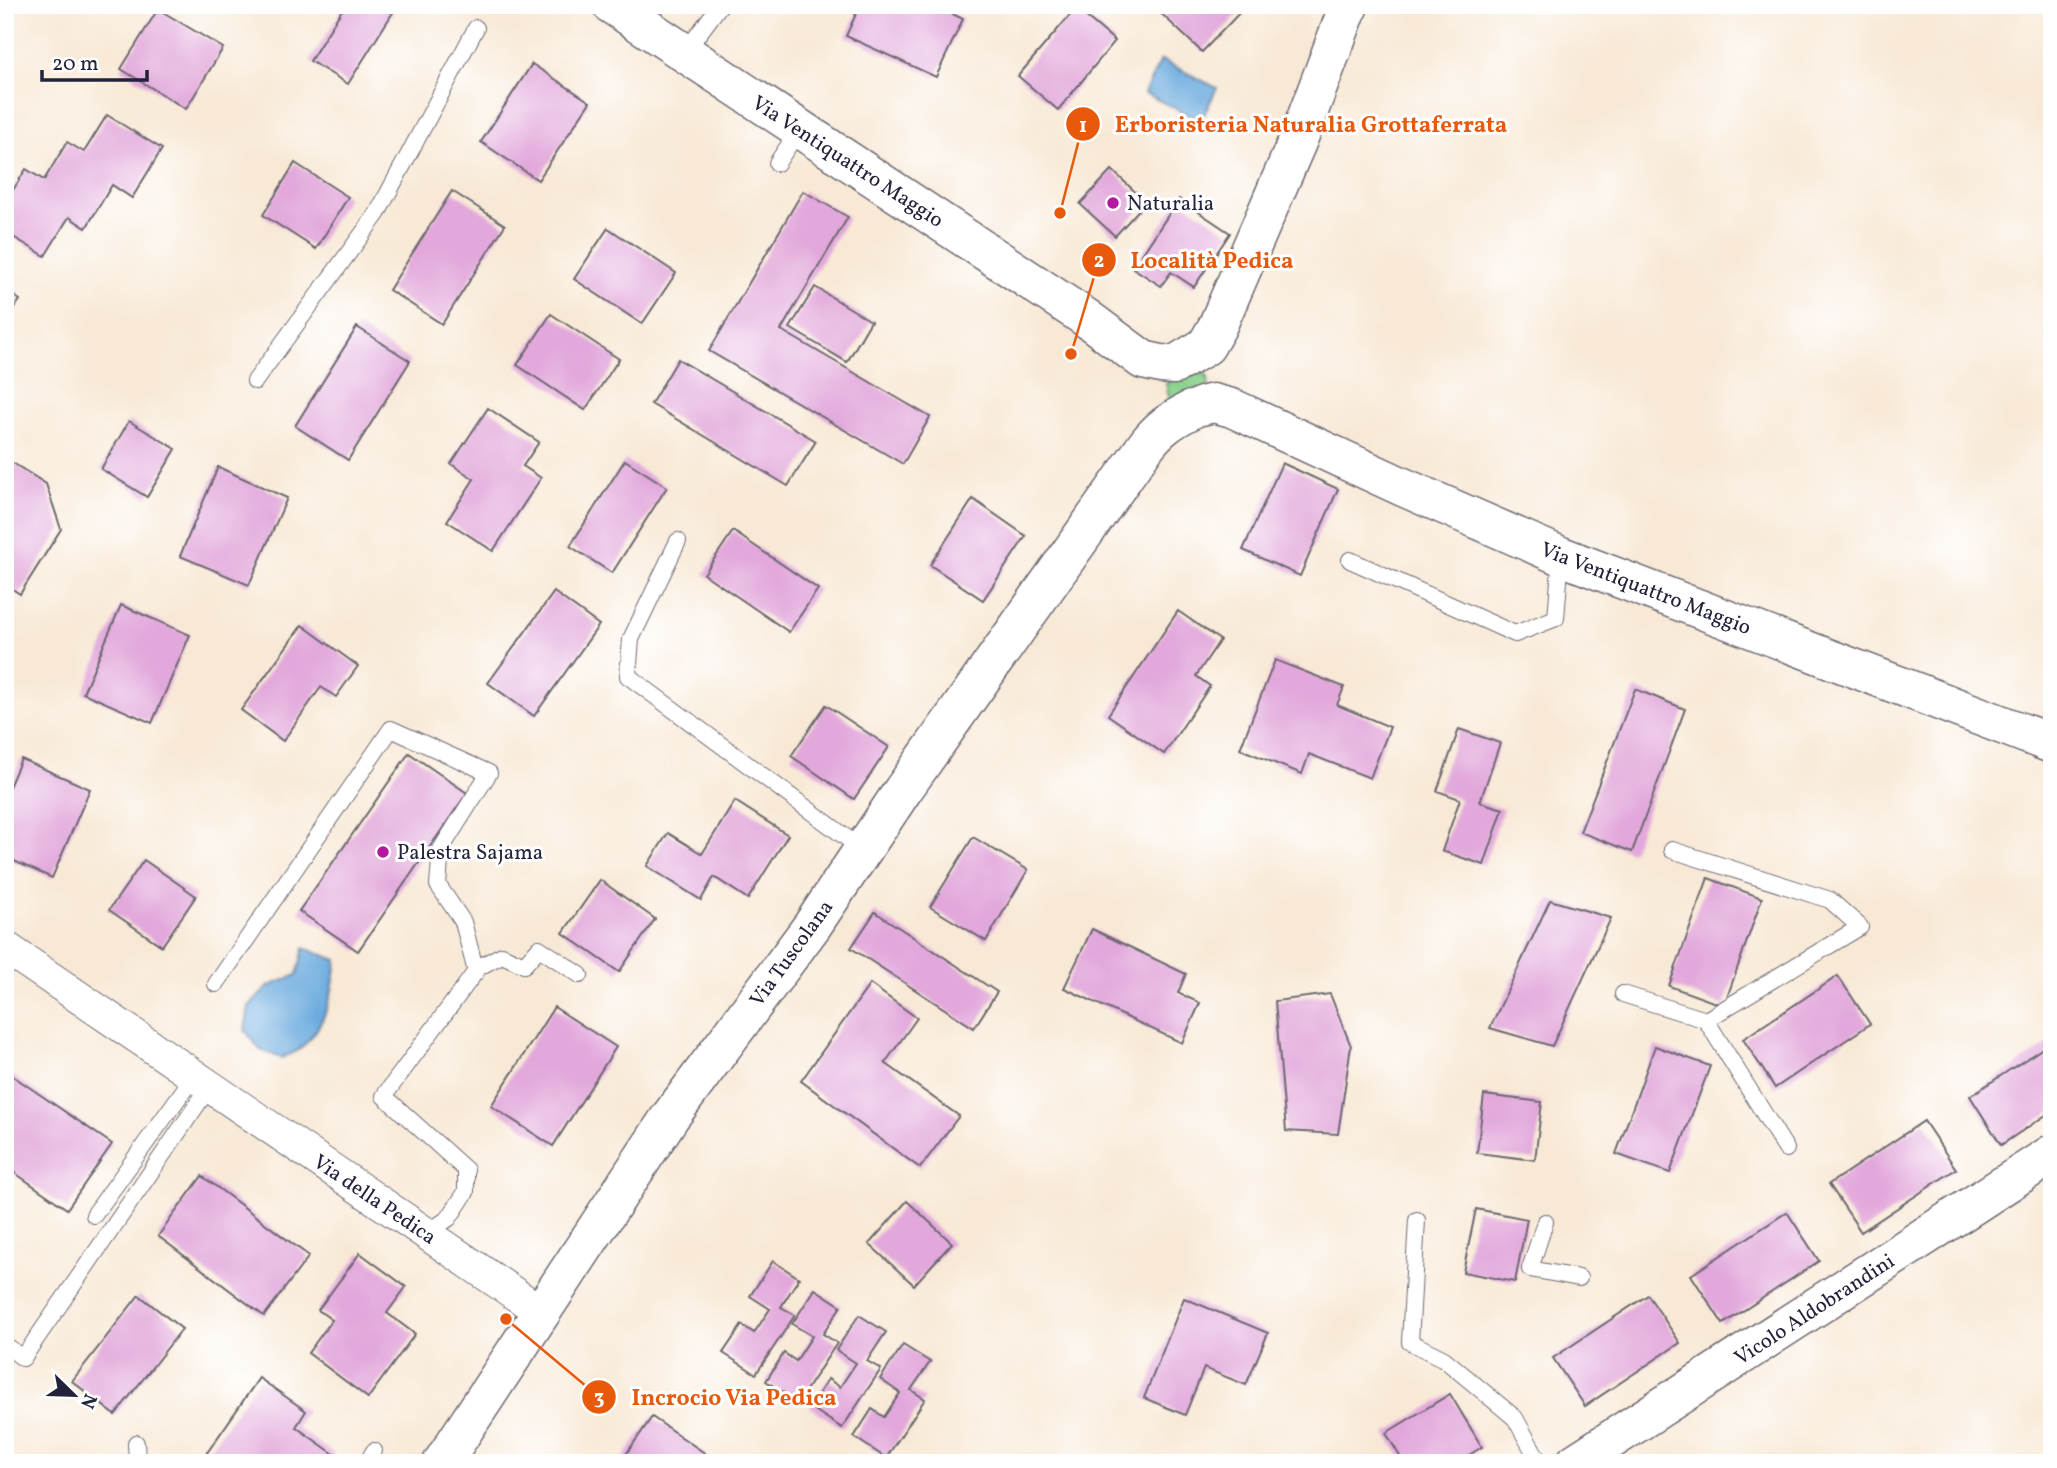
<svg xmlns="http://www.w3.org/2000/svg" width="2057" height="1468" viewBox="0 0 2057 1468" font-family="Vollkorn,serif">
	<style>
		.grass { fill: url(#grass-tufts); stroke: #577a64; stroke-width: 2 }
		.water { fill: #6cabde; stroke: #47668c; stroke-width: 2 }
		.building { fill: #e2a8db }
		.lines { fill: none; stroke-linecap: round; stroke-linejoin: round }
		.lane-casing { stroke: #6d6871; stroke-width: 18 }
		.street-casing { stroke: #6d6871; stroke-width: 34 }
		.secondary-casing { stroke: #6d6871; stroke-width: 41 }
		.lane { stroke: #fff; stroke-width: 16 }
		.street { stroke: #fff; stroke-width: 32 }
		.secondary { stroke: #fff; stroke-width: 38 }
		.poi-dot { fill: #b5179e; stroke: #fff; stroke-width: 2.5 }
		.labels { text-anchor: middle; stroke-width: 6; stroke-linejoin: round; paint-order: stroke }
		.street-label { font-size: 21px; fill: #22223b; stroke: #fff }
		.poi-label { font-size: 21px; fill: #22223b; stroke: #fff; text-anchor: start }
		.leader { fill: none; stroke: #e8590c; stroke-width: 2.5 }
		.callout-dot { fill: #e8590c; stroke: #fff; stroke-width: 2.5 }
		.mark-label { font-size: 21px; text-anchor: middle; font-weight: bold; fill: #fff }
		.callout-label { font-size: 23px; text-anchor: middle; font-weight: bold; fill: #e8590c; stroke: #fff; stroke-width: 6; stroke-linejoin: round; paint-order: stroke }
	</style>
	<defs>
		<pattern id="grass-tufts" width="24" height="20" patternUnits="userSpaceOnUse" patternTransform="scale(1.75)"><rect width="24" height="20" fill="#8cd38e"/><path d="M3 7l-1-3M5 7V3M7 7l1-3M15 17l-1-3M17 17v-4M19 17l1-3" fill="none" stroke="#78b57b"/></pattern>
	</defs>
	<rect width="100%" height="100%" fill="#fff"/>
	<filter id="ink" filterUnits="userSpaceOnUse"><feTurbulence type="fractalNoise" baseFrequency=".0143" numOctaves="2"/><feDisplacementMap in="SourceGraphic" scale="14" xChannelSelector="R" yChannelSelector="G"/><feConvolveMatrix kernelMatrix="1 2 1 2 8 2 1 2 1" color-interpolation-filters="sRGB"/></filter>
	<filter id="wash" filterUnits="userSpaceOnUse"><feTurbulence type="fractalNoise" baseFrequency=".00686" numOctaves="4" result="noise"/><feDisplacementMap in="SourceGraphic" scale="28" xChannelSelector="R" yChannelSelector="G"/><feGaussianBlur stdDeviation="1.57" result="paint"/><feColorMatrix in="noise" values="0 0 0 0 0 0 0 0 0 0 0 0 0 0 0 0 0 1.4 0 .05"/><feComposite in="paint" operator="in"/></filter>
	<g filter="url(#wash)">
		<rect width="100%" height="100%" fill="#f8e9d6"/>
		<polygon class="grass" points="1199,367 1208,377 1209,391 1174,403 1169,397 1166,383"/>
		<g class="water">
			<polygon points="1161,60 1217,88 1201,121 1144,93"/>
			<path d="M304,948l33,12c-4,32 -10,65 -36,88 -5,5 -14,7 -20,10l-21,-8 -15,-20 4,-24 20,-20 28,-11z"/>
		</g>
		<g id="blocks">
			<g class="building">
				<polygon points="345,5 397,6 348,84 310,61"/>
				<polygon points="860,5 934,5 963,19 936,77 846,36"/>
				<polygon points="1152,5 1241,5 1244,8 1202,52"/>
				<polygon points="1076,8 1115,41 1058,110 1018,76"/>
				<polygon points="158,9 223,48 186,109 121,69"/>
				<polygon points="532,64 590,102 538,180 481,142"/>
				<polygon points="107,115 162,149 132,198 112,185 86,228 69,217 45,256 5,232 5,203 26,169 44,180 67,142 84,152"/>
				<polygon points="295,163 348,197 316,249 263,215"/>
				<polygon points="1112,170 1146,202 1115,236 1080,204"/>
				<polygon points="452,191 505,225 442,324 389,290"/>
				<polygon points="803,191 848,217 781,330 930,417 903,464 709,351"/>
				<polygon points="1179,199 1230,233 1194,287 1171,272 1161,286 1133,268"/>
				<polygon points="608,228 676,273 642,324 574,279"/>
				<polygon points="815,287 871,321 847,362 790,328"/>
				<polygon points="5,290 20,300 5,322"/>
				<polygon points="551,314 619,359 585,410 517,365"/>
				<polygon points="357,327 410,361 348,460 295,426"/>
				<polygon points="678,359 816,441 788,486 651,404"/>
				<polygon points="488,408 539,442 523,466 541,478 493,551 447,521 474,479 451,464"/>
				<polygon points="129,421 176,449 147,497 101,469"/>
				<polygon points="8,460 46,484 61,529 20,594 5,584 5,465"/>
				<polygon points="625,460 667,487 612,573 570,546"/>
				<polygon points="1282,463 1338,489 1300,576 1243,550"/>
				<polygon points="218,467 287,498 249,585 180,556"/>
				<polygon points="973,499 1026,536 983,600 930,565"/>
				<polygon points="733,531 818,589 789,632 704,574"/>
				<polygon points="554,592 599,625 534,716 488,683"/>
				<polygon points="121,605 190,635 152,723 83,693"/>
				<polygon points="1178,611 1220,640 1196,676 1210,686 1164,754 1108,715"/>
				<polygon points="302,625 358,666 336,697 321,687 283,741 241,710"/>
				<polygon points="1275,660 1344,687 1337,705 1390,727 1370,778 1309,754 1302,774 1240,749"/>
				<polygon points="1635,689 1685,709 1632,852 1580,832"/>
				<polygon points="826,705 889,747 854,799 791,756"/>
				<polygon points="1459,729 1500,743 1480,802 1503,809 1484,865 1442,851 1460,799 1437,791"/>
				<polygon points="409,753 467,793 358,951 299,911"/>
				<polygon points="21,759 90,789 52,878 5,857 5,796"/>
				<polygon points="735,801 788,835 748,899 714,877 701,900 647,866 668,833 702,854"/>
				<polygon points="973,837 1028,870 986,941 930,907"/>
				<polygon points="144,860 196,896 162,946 109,910"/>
				<polygon points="1708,878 1762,898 1724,1006 1669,986"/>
				<polygon points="600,880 655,919 619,972 563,933"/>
				<polygon points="1550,900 1611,918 1552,1046 1490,1028"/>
				<polygon points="875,912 997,992 974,1028 851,948"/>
				<polygon points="1092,929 1186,974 1178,993 1200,1003 1182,1043 1064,988"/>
				<polygon points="1838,976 1870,1024 1775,1088 1743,1039"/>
				<polygon points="870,984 917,1018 885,1063 959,1116 920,1168 801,1081"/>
				<polygon points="1330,994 1351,1046 1338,1134 1286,1131 1275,1001"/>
				<polygon points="554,1007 616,1047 553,1146 491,1106"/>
				<polygon points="2052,1042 2052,1111 2001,1145 1970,1096"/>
				<polygon points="1655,1046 1710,1066 1670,1173 1616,1154"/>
				<polygon points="7,1072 112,1144 67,1209 5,1166 5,1075"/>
				<polygon points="1484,1095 1542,1102 1535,1160 1477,1153"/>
				<polygon points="1924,1121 1956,1169 1861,1232 1829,1184"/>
				<polygon points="202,1176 309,1256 264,1316 158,1236"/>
				<polygon points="907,1201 952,1243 914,1285 869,1244"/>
				<polygon points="1476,1209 1527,1219 1515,1282 1463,1272"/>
				<polygon points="1787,1212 1819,1261 1723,1324 1691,1275"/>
				<polygon points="360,1253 406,1287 387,1313 415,1334 368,1398 308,1353 332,1320 318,1310"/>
				<polygon points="773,1261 799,1278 781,1307 795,1315 756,1374 723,1353 742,1325 754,1333 770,1309 750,1296"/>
				<polygon points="815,1289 841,1306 823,1334 837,1343 798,1402 766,1381 784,1353 796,1361 812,1336 792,1324"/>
				<polygon points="139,1295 182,1329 115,1415 72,1381"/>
				<polygon points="1648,1295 1680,1343 1585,1406 1553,1358"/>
				<polygon points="1184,1298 1268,1333 1246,1385 1204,1368 1185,1415 1144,1398"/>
				<polygon points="859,1315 886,1332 867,1361 881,1369 842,1428 810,1407 828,1379 840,1387 856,1363 836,1350"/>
				<polygon points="903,1345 930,1362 911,1390 925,1399 886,1458 854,1437 872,1409 884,1417 900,1393 880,1379"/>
				<polygon points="259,1378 306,1411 296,1427 334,1454 328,1463 200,1463"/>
				<polygon points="1450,1394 1482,1447 1456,1463 1404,1463 1386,1433"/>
				<polygon points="652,1417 706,1454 700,1463 620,1463"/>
			</g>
		</g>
	</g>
	<g filter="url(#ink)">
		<use href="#blocks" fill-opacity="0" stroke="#6d6871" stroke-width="2"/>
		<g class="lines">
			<g class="lane-casing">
				<g id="lane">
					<polyline points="685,52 720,5"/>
					<polyline points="777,163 799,130"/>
					<polyline points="255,381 377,214 476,28"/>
					<polyline points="678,541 631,639 628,676 863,850"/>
					<polyline points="1350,560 1515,634 1556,618 1561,556"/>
					<polyline points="216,984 391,729 489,773 441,849 438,885 463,922 476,972"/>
					<polyline points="1623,994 1706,1020 1860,927 1830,900 1672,850"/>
					<polyline points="1706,1020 1786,1149"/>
					<polyline points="94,1215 194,1076"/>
					<polyline points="1417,1220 1410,1342 1444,1359 1515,1418 1540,1463"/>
					<polyline points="1545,1222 1530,1269 1579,1278"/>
					<polyline points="426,1234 449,1218 466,1192 466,1170 384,1096 479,967 502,955 524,965 539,948 580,975"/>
					<polyline points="8,1347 23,1358 210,1086"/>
					<polyline points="136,1443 137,1461 138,1463"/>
					<polyline points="367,1463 374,1451"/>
				</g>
			</g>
			<g class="street-casing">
				<polyline id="street" points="5,947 540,1311"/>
			</g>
			<g class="secondary-casing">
				<g id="secondary">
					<polyline points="612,5 1085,317 1143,360 1161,364 1174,365"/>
					<polyline points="1181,361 1206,346 1217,327 1298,140 1349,5"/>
					<polyline points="1202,406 1213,403 1232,408 1403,487 1561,556 2052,744"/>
					<path d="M442,1463l228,-346 142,-191 91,-136 242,-343c13,-18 26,-27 46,-37"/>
					<polyline points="1575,1463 2052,1154"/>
				</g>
			</g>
			<use href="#lane" class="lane"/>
			<use href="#street" class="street"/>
			<use href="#secondary" class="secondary"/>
		</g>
	</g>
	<g class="poi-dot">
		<circle cx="1113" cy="203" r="7"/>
		<circle cx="383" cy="852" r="7"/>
	</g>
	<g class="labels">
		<g class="street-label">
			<text transform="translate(848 161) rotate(33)" y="7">Via Ventiquattro Maggio</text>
			<text transform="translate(1646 588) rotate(21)" y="7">Via Ventiquattro Maggio</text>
			<text transform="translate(791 953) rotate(-54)" y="7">Via Tuscolana</text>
			<text transform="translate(375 1199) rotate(34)" y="7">Via della Pedica</text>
			<text transform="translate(1814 1309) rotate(-33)" y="7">Vicolo Aldobrandini</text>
		</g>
		<g class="poi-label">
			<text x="1127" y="210">Naturalia</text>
			<text x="397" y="859">Palestra Sajama</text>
		</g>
	</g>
	<path class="leader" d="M1060 213L1083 124M1071 354L1099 260M506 1319L599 1397"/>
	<g class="callout-dot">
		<circle cx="1060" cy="213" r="7"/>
		<circle cx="1071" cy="354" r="7"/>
		<circle cx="506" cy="1319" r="7"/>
		<circle cx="1083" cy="124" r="18"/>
		<circle cx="1099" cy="260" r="18"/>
		<circle cx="599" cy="1397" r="18"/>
	</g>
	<g class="mark-label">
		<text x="1083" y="132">1</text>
		<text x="1099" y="267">2</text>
		<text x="599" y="1404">3</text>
	</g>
	<g class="callout-label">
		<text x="1311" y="132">Erboristeria Naturalia Grottaferrata</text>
		<text x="1212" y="268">Località Pedica</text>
		<text x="734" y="1405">Incrocio Via Pedica</text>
	</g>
	<rect width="2057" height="1468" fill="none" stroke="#fff" stroke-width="28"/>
	<g transform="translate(74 1395) rotate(113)" stroke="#ffffff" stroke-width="5" paint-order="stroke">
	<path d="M0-5L12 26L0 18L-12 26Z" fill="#22223b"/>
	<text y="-10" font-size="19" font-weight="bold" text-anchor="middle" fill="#22223b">N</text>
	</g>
	<path d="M42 70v10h105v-10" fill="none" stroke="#22223b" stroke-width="3.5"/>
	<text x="52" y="70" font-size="21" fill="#22223b" stroke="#ffffff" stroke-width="5" paint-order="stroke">20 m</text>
</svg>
